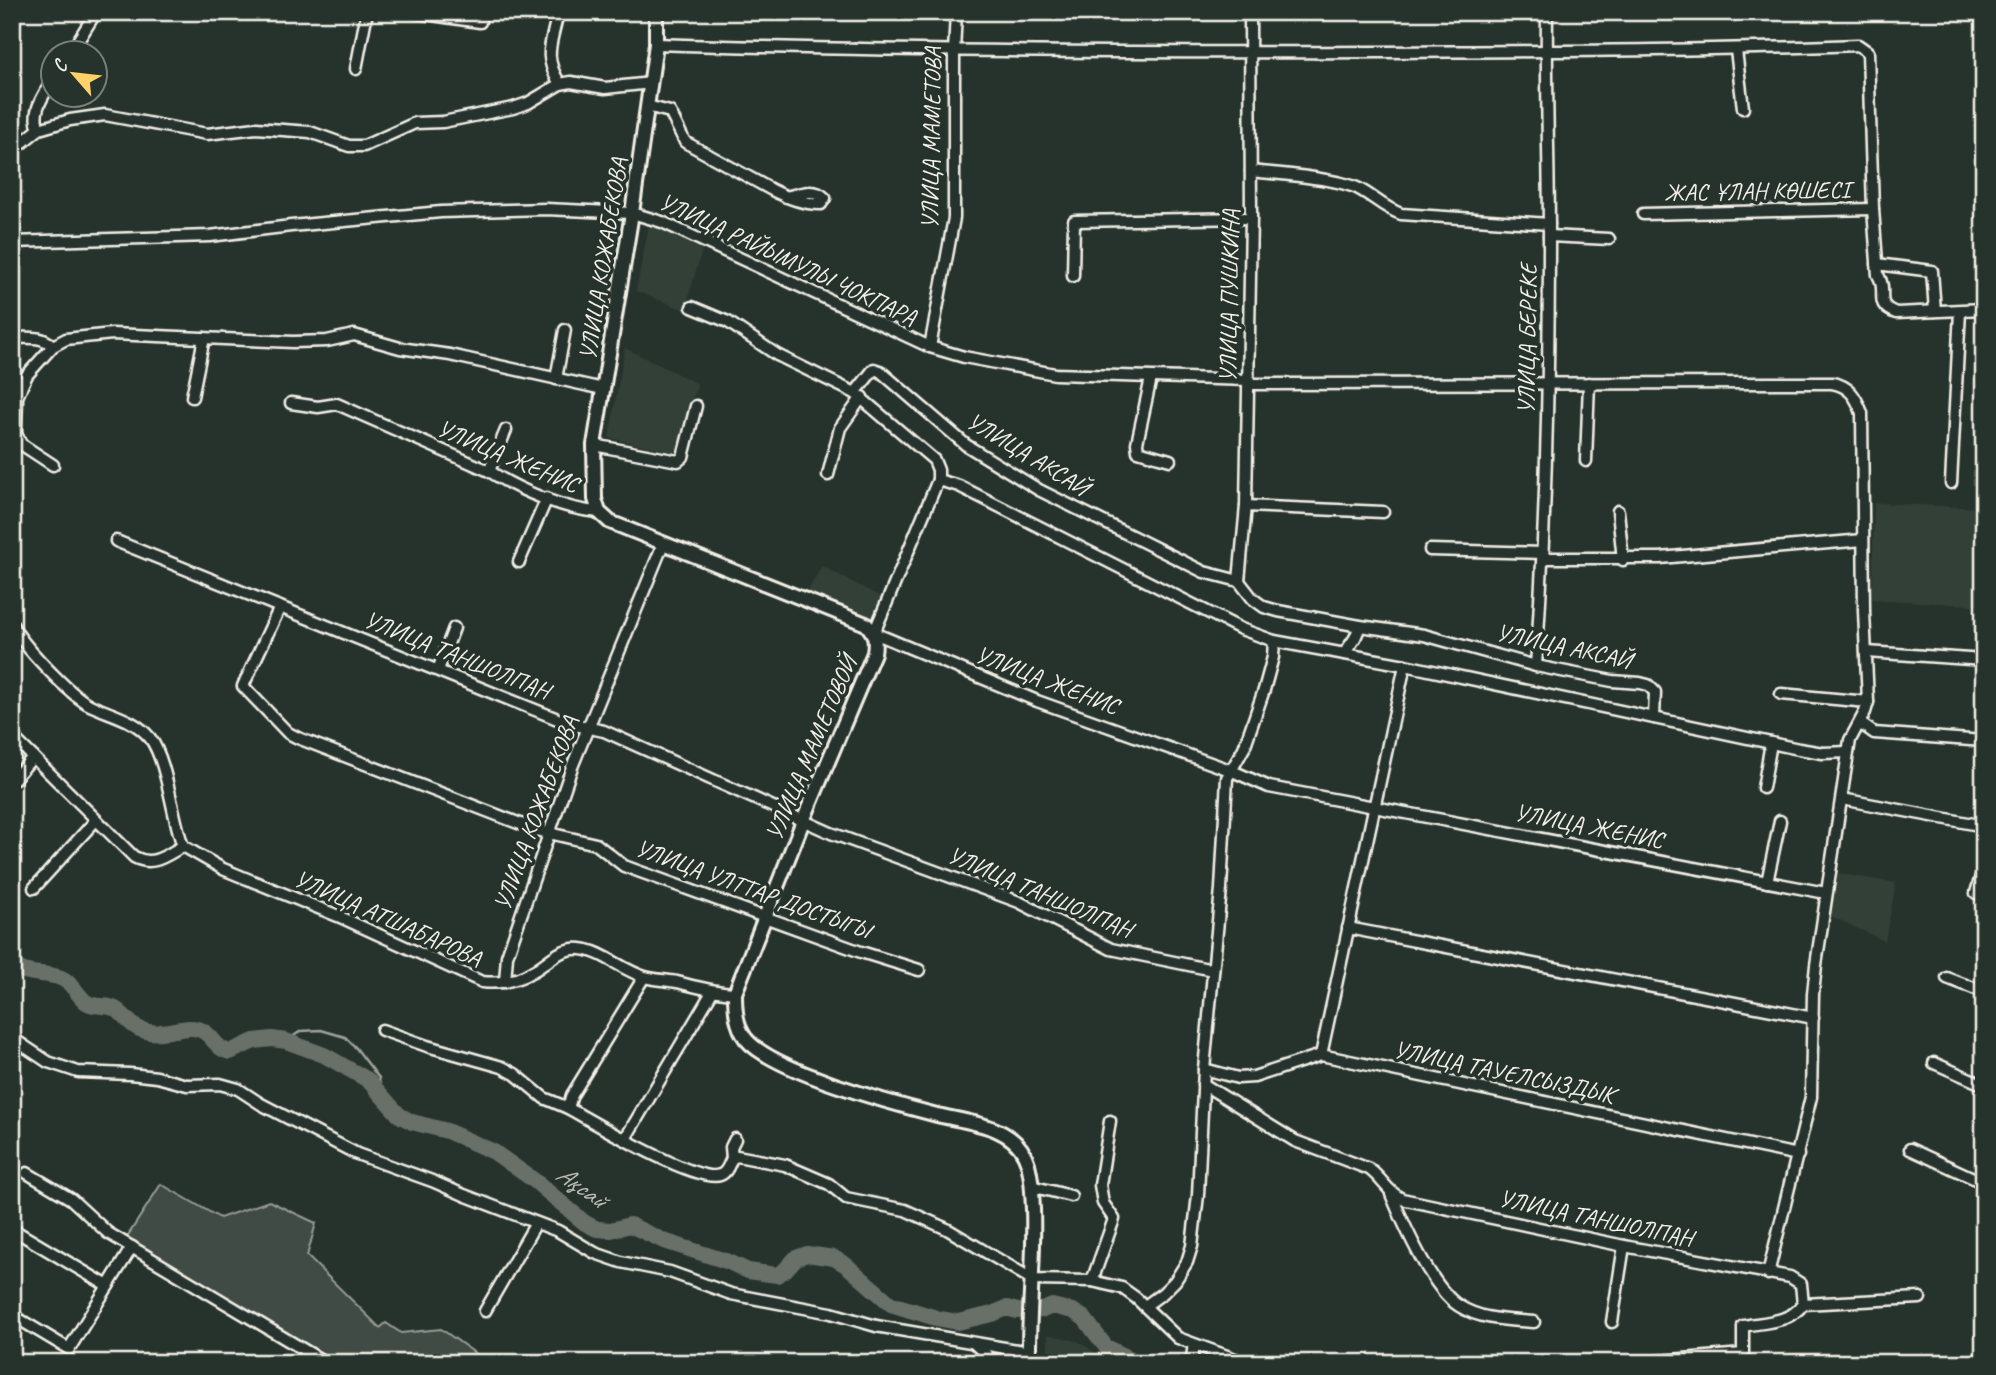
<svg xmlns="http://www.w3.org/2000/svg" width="1996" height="1375" viewBox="0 0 1996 1375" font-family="Caveat,sans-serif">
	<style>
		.built { fill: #333f39 }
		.green { fill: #414b45; stroke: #9a9e96; stroke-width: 2 }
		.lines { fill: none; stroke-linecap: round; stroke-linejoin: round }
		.stream { stroke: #9fa39b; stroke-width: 2.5 }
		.river { stroke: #676f68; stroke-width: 16 }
		.minor-casing { stroke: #f4f1e8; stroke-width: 15 }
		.major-casing { stroke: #f4f1e8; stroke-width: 18 }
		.minor { stroke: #26332d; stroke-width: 10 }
		.major { stroke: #26332d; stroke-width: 12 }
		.labels { text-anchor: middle; stroke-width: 7; stroke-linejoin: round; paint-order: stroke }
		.street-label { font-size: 24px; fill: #f4f1e8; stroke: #26332d }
		.water-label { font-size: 26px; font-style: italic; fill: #bcbdb5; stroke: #26332d }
	</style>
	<rect width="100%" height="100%" fill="#26332d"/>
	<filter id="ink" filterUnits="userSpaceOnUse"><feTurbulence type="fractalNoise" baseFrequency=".0143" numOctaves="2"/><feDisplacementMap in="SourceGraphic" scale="14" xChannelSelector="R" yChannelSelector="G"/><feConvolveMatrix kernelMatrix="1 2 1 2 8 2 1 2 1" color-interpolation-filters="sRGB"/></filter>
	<g filter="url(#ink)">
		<g class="built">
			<polygon points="649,226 666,231 702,250 685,310 636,291"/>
			<polygon points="625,348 698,384 689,407 678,453 609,438"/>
			<polygon points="1874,503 1984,508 1984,606 1872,599"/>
			<polygon points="822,566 881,597 873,619 807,592"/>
			<polygon points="1836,873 1896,883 1885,941 1828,915"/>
			<polygon points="1048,1334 1080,1342 1109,1363 1048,1363"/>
		</g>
		<polygon class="green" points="161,1184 220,1218 269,1201 316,1223 307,1256 380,1328 386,1323 401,1333 441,1329 489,1363 337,1363 127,1237"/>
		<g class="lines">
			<polyline class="stream" points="286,1041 301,1031 321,1030 345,1037 356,1048 379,1078 381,1094"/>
			<path class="river" d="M12,964c12,12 31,8 46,13 14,4 18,17 28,25 10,7 22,1 31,8 10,7 13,16 25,20 22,8 40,-7 59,0 13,6 14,19 29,22l24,-11 18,-2 14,2 38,14 44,25 31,35 13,7 35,9 47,21 41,29 50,42 12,6 14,1 19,-5 34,16 65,21 19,9 29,4 8,-5 11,-12 11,-4 27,4 12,7 45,39 45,14 22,4 34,-8 15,-6 10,3 26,-1 9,-4 21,5 11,7 22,29 33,16"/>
			<g class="minor-casing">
				<g id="minor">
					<polyline points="411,12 480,22 481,12"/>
					<path d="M558,12c-6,31 -16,43 2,72"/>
					<path d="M656,44c241,8 483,9 725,8 159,-1 318,-1 477,-7l10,7 5,157 5,66c11,17 -6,29 18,38l88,-4"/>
					<polyline points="1736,50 1743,108"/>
					<polyline points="71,52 96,12"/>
					<polyline points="356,69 367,12"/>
					<path d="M647,106l23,6 15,30 87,48c16,8 31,14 49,14l4,-6c-11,-11 -26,-4 -39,-1"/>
					<path d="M39,129c-8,-18 4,-32 13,-48"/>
					<polyline points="12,151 39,129 70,120 105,115 207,134 256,128 310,132 349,146 364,146 415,123 443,122 513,108 528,103 560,84 571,82 605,88 651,83"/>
					<path d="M1251,171c26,3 87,7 108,18 15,8 25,19 42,25l148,10"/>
					<polyline points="1643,214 1873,209"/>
					<polyline points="1549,236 1609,239"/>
					<polyline points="12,242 210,236 291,226 441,212 546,209 632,213 662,222 930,347 964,357 1055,374 1249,380"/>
					<polyline points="1877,264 1932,271 1935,311"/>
					<polyline points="1073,276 1074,221 1251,218"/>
					<polyline points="692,307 728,322 777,355 855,393 934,460 938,470 938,480 959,486 1241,629 1274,641 1405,665 1799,749 1823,753 1848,752"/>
					<path d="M12,338c15,0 30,-3 41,8"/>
					<polyline points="930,347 954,218 954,52 956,12"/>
					<polyline points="1151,378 1137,443 1138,451 1170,460"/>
					<polyline points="556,379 565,330"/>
					<path d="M1248,384l584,-1c18,3 24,14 30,30l2,198 4,91 -3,10 -15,28 -34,225 -3,29 -2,103 -43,177"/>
					<polyline points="855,393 874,369 880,371 966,445 1039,490 1204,572 1239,581 1253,599 1264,607 1278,611 1360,626 1424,635 1536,666 1612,681 1640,683 1648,685 1655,692 1654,718"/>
					<polyline points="192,397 204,338"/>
					<path d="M291,403l27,4 19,-3 152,67c29,19 76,39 110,41"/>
					<polyline points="594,445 678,461 683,457 696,406"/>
					<polyline points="1586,461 1589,383"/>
					<polyline points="53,465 21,444 16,433 17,397 27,375 53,346 66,339 112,334 293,342 327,341 354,335 400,348 450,355 603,389"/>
					<polyline points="489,471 506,430"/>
					<polyline points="828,475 840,428 862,397"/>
					<polyline points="938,480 874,633 1037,701 1230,770 1269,787 1826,893"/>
					<polyline points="1951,483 1960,311"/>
					<polyline points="1246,506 1383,512"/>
					<polyline points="1618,511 1623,560"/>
					<polyline points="116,541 570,724 604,731 831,833 1019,902 1111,949 1213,970"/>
					<polyline points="1430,550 1544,553"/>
					<polyline points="1544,558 1660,558 1863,540"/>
					<polyline points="519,562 547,498"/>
					<polyline points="1239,581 1246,506 1251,218 1250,12"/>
					<polyline points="280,607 243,686 288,733 298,738 536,830 596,844 624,866 861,952 919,970"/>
					<path d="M12,624c8,19 59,72 78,81 21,10 45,14 60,33 17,22 22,79 33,108"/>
					<polyline points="1867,652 1984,660"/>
					<polyline points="1344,654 1355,638 1360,626"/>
					<path d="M1536,666c10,-143 13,-287 13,-430 0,-75 -3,-149 -2,-224"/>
					<polyline points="438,670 454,628"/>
					<polyline points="1781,694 1868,702"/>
					<polyline points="1860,723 1874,733 1984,741"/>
					<path d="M12,736l122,121c19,10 31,-1 49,-11l40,23 115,47 144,66c18,2 35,-1 51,-11 16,-9 28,-25 48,-22 22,2 42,22 64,28 10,3 21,3 32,5 20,5 37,10 58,11"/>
					<polyline points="12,781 33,757"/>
					<polyline points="1763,788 1771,743"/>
					<polyline points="1842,799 1984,826"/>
					<polyline points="1984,866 1976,893 1984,896"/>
					<polyline points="1767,882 1780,821"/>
					<polyline points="34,888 96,820"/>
					<polyline points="1348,928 1813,1018"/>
					<polyline points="1947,978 1984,992"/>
					<polyline points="505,982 507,956 572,767 663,544"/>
					<path d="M382,1030l45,16 75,21 13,7 29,24 24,10c25,14 129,76 152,67 7,-2 9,-11 12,-17l5,-2 48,9 44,19 17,14 59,12 42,19 86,51 59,1 30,7 14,10 42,40 68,25"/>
					<polyline points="12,1038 48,1062 78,1072 130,1074 157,1077 187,1085 220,1084 238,1089 261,1104 357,1154 432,1181 464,1195 558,1231 595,1253 621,1262 670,1272 731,1294 831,1313 876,1326 1029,1352"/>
					<polyline points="1321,1055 1405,665"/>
					<polyline points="1934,1063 1984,1085"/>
					<polyline points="1204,1069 1238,1078 1254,1077 1321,1055 1798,1155"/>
					<path d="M1203,1084l92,57 74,28c14,10 17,22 33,30l222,47 166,31 11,7 2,20c-13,19 -39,18 -60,22v28l-96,8"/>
					<polyline points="568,1108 572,1095 644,977"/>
					<polyline points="625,1139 712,992"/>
					<polyline points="1910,1149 1984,1183"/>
					<polyline points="732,1158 731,1147 735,1139"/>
					<polyline points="27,1173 71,1199 108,1233 326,1363"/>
					<polyline points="1031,1186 1071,1196"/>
					<path d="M1391,1194c12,29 41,95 68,112 22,14 49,14 75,16"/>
					<polyline points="12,1229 108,1286"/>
					<polyline points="1092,1281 1114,1219 1103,1203 1100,1185 1110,1121"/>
					<polyline points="1803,1304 1920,1298"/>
					<polyline points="1145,1306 1163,1293 1175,1281 1187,1262 1192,1246 1198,1195 1204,1069 1221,889 1227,778 1244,748 1264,690 1273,657 1274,641"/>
					<polyline points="485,1311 536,1223"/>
					<polyline points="12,1315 69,1349 132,1247"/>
					<polyline points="1612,1322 1624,1246"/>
					<polyline points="975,1344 995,1363"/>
					<polyline points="1191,1363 1194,1345"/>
					<polyline points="1958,1363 1984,1361"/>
				</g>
			</g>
			<g class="major-casing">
				<path id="major" d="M656,12v32l-24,169 -38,232 1,54 4,13 11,10 256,102c9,10 10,16 8,29l-71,168 -68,172c0,16 1,33 11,46 26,32 148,65 191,76 30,7 74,10 88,41 7,16 7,36 8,53 2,51 -5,102 -4,154"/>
			</g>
			<use href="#minor" class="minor"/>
			<use href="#major" class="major"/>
		</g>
	</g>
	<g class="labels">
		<g class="street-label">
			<text transform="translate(931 138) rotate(-89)" y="8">УЛИЦА МАМЕТОВА</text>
			<text transform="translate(1757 191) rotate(-1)" y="8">ЖАС ҰЛАН КӨШЕСІ</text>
			<text transform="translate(603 259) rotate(-81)" y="8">УЛИЦА КОЖАБЕКОВА</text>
			<text transform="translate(788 259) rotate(25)" y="8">УЛИЦА РАЙЫМУЛЫ ЧОКПАРА</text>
			<text transform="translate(1229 296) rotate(-89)" y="8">УЛИЦА ПУШКИНА</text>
			<text transform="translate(1527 339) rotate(-89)" y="8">УЛИЦА БЕРЕКЕ</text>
			<text transform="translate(1028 454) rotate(31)" y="8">УЛИЦА АКСАЙ</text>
			<text transform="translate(508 456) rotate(23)" y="8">УЛИЦА ЖЕНИС</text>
			<text transform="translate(1564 646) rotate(12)" y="8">УЛИЦА АКСАЙ</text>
			<text transform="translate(457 655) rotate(22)" y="8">УЛИЦА ТАНШОЛПАН</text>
			<text transform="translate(1047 680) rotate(21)" y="8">УЛИЦА ЖЕНИС</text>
			<text transform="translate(811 748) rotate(-67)" y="8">УЛИЦА МАМЕТОВОЙ</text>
			<text transform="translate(536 813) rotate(-70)" y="8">УЛИЦА КОЖАБЕКОВА</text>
			<text transform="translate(1589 826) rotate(11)" y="8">УЛИЦА ЖЕНИС</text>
			<text transform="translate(753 889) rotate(20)" y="8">УЛИЦА УЛТТАР ДОСТЫГЫ</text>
			<text transform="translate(1040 892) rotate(23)" y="8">УЛИЦА ТАНШОЛПАН</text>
			<text transform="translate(388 918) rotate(24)" y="8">УЛИЦА АТШАБАРОВА</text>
			<text transform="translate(1504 1072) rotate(12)" y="8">УЛИЦА ТАУЕЛСЫЗДЫК</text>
			<text transform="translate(1596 1218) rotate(12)" y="8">УЛИЦА ТАНШОЛПАН</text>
		</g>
		<g class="water-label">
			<text transform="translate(582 1186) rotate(35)" y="9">Ақсай</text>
		</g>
	</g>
	<rect width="1996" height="1375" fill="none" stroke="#26332d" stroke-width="42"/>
	<rect x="21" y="21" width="1954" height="1333" fill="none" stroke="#f4f1e8" stroke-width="2.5" filter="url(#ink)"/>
	<g transform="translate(74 74) rotate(298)"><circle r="33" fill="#26332d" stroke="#787f78" stroke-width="2"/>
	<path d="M0-5L12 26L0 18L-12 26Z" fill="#ffd166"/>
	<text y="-10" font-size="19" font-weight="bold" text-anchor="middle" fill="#f4f1e8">С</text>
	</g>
</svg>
